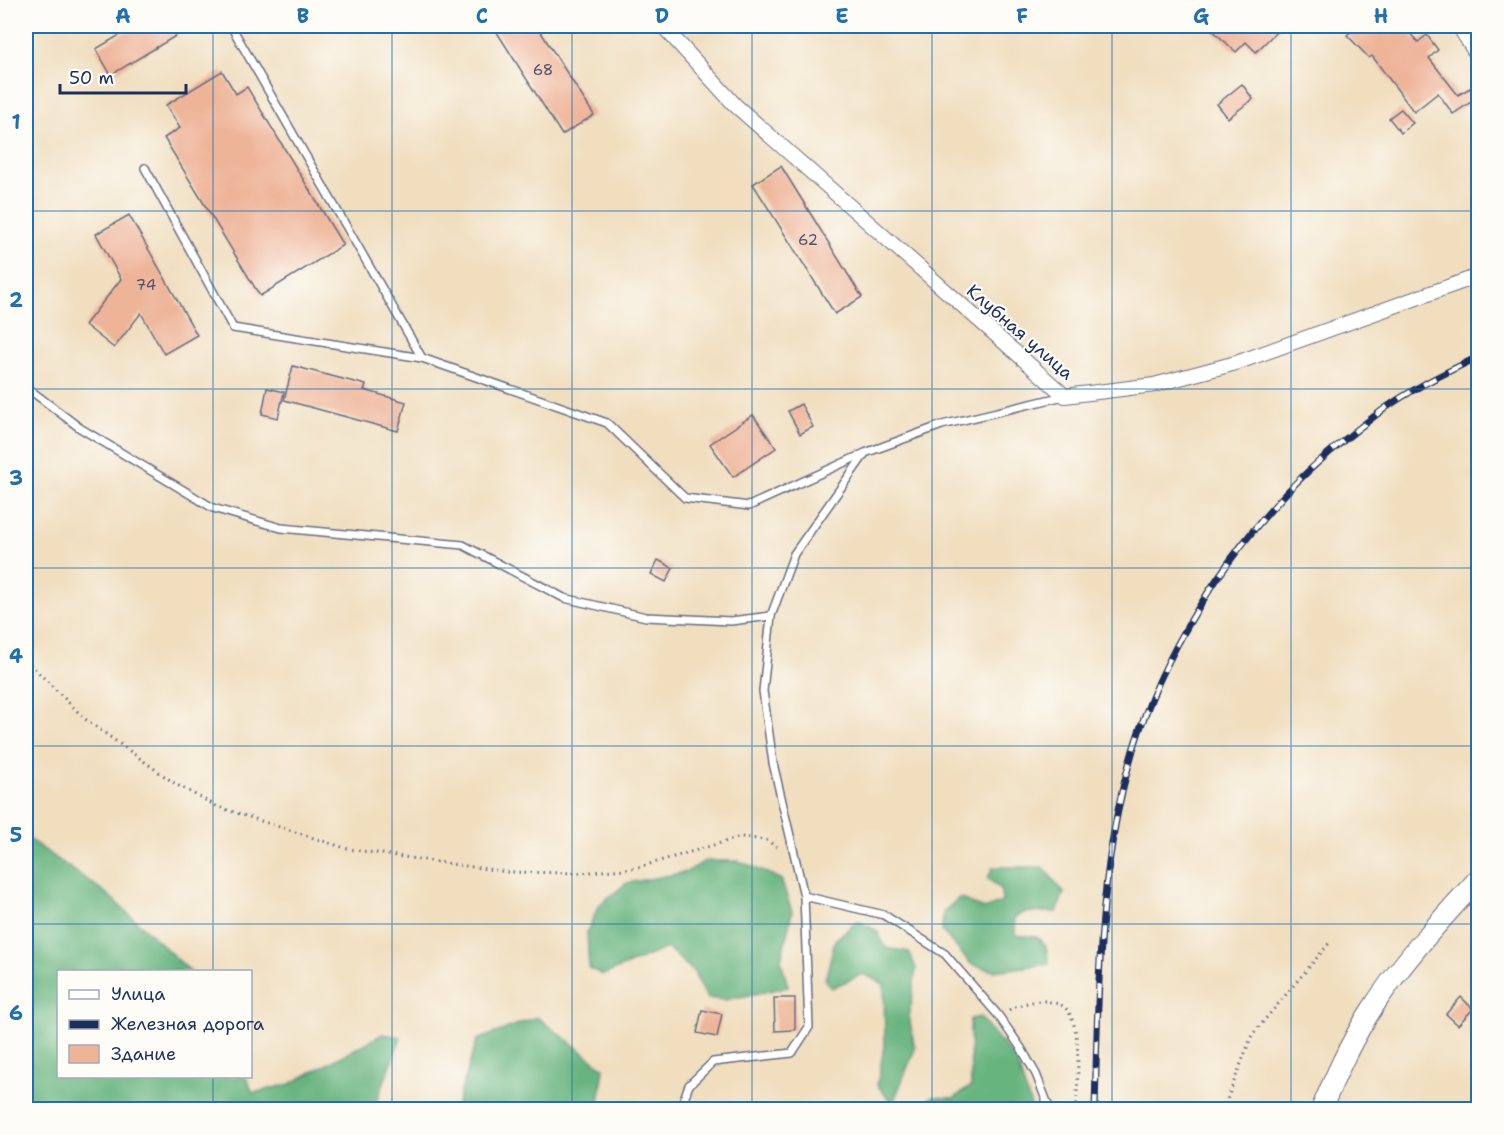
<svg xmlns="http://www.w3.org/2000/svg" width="1504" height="1135" viewBox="0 0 1504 1135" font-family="'Shantell Sans',sans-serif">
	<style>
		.forest { fill: #68b47e; stroke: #42726e; stroke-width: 1.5 }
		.building { fill: #eeb498 }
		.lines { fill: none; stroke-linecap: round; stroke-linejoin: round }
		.lane-casing { stroke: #666c80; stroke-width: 10 }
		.street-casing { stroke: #666c80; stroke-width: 16 }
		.secondary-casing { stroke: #666c80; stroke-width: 22 }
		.path { stroke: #666c80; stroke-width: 3; stroke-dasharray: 1.5 4.5; stroke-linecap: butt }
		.lane { stroke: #fff; stroke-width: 7 }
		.street { stroke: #fff; stroke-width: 14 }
		.secondary { stroke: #fff; stroke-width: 20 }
		.rail-casing { stroke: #1b2f5e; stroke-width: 7 }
		.rail { stroke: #fdfcf7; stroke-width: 4.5; stroke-dasharray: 14; stroke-linecap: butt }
		.grid { fill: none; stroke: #1f6fb2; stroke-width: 1.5; stroke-opacity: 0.55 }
		.labels { text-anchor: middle; stroke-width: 4.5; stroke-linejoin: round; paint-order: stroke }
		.number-label { font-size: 15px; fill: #50506c }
		.street-label { font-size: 18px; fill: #1b2f5e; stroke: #fdfcf7 }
		.neatline { fill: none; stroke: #1f6fb2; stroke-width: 2 }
		.grid-label { font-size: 20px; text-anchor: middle; font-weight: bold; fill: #1f6fb2 }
	</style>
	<rect width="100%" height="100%" fill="#fdfcf7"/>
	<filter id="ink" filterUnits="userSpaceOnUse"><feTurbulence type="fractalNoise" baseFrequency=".0167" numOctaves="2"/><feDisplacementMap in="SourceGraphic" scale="12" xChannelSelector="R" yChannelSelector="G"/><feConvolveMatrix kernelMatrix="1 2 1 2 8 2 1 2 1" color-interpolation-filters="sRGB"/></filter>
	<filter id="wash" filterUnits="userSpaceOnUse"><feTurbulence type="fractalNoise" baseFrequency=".008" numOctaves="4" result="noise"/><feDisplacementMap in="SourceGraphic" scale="24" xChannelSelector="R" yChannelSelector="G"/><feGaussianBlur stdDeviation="1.35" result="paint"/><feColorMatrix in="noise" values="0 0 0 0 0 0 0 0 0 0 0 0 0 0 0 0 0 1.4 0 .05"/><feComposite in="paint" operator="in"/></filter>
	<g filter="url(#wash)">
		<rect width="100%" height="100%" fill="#f0debf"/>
		<g class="forest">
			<polygon points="26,837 106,893 190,971 58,972 58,1076 246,1077 253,1093 290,1084 383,1034 401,1037 374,1109 26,1109"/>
			<polygon points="705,861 739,861 781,879 792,912 781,960 788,987 725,1000 707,998 693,971 667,948 603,975 589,968 587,932 599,905 627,883 687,872"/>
			<polygon points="993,867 1043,867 1064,893 1057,912 1025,912 1015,917 1015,935 1037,937 1046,946 1049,964 994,971 971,964 942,931 943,912 959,898 984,909 1002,902 1001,890 988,878"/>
			<polygon points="858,921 877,931 886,948 909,952 916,968 909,1017 915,1049 893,1103 877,1085 885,1043 884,984 863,974 831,988 825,980 835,940"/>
			<polygon points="537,1017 604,1068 598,1109 458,1109 456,1107 477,1040"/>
			<polygon points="980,1017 1016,1060 1032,1109 915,1109 931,1097 954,1098 971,1086 970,1019"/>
		</g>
		<g id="blocks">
			<g class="building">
				<polygon points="135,26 192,26 111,75 96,49"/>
				<polygon points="493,26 537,26 594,115 562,135"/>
				<polygon points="1208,26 1282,26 1256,52 1246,42 1236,52"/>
				<polygon points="1358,26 1403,26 1418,42 1427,35 1438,50 1429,58 1458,95 1470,88 1477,98 1453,114 1438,93 1414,112 1372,56 1369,58 1347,35"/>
				<polygon points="222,71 236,94 247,87 343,245 260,296 164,138 180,128 166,105"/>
				<polygon points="1242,84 1253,99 1228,118 1217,104"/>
				<polygon points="1401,109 1413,123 1401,133 1389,118"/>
				<polygon points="781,166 862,297 835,314 753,184"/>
				<polygon points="129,215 197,335 164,354 141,313 114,348 85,325 121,279 96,234"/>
				<polygon points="293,366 366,385 364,390 406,402 398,431 284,400"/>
				<polygon points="267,388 284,392 278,418 262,414"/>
				<polygon points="801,404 813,427 800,434 788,411"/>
				<polygon points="753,415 776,448 733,477 710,444"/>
				<polygon points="658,560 673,568 666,582 651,574"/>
				<polygon points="1461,997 1473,1009 1458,1025 1446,1014"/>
				<polygon points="774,998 795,998 795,1030 775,1031"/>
				<polygon points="702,1010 722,1014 717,1037 697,1033"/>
			</g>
		</g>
	</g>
	<g filter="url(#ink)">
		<use href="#blocks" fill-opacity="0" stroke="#666c80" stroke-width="1.5"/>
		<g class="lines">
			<g class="lane-casing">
				<g id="lane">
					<polyline points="231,26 422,358"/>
					<polyline points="145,168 233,328 422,358 607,423 685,498 749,506 865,453 942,425 1064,396"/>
					<polyline points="26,387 80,428 213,508 281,528 463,545 564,598 646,617 731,621 771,616"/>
					<polyline points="804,896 884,915 945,954 998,1015 1021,1048 1036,1074 1050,1110"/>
					<polyline points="680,1110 689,1085 713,1062 792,1053 809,1027 804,896 773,763 763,691 771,616 794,554 864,455"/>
				</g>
			</g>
			<g class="street-casing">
				<g id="street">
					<polyline points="663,26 735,105 1065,396 1154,385 1236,363 1478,276"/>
					<polyline points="1459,26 1478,57"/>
				</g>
			</g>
			<g class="secondary-casing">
				<path id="secondary" d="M1321,1110c14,-33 28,-65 47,-95 31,-50 71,-93 110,-136"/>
			</g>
			<g class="path">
				<polyline points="26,660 85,719 177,785 218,807 348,849 507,872 580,873 636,868 741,837 766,840 780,849"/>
				<path d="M1009,1010c11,-6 23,-9 36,-9 5,1 13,2 18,5 21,15 14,80 13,104"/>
				<polyline points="1223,1110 1252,1035 1331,941"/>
			</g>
			<use href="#lane" class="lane"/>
			<use href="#street" class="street"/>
			<use href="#secondary" class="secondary"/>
			<g class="rail-casing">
				<path id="rail" d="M1095,1110c3,-114 3,-232 33,-342 25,-96 84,-194 150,-266 28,-32 64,-61 98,-87 31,-24 67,-41 102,-58"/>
			</g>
			<use href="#rail" class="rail"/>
		</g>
	</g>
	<path class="grid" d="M213,26v946M392,26v1084M572,26v1084M752,26v1084M932,26v1084M1112,26v1084M1291,26v1084M26,211h1452M26,389h1452M26,568h1452M26,746h1452M26,924h1452M213,1076v34"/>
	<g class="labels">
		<g class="number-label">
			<text x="543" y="75">68</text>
			<text x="808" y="245">62</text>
			<text x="146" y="290">74</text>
		</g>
		<g class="street-label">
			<text transform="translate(1020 332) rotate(41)" y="6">Клубная улица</text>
		</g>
	</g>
	<rect width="1504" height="1135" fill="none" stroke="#fdfcf7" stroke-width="66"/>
	<rect x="57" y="970" width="195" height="108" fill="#fdfcf7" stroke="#a3aaba" stroke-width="1.5"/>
	<rect x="69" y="990" width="30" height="9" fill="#ffffff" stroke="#a3aaba" stroke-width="1.5"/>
	<text x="111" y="1000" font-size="18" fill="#1b2f5e">Улица</text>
	<rect x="69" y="1020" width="30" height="9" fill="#1b2f5e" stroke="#a3aaba" stroke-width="1.5"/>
	<text x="111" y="1030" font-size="18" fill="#1b2f5e">Железная дорога</text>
	<rect x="69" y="1045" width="30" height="18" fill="#eeb498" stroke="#a3aaba" stroke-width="1.5"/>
	<text x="111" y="1060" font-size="18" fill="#1b2f5e">Здание</text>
	<path d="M60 84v9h126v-9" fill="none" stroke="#1b2f5e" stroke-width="3"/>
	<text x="69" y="84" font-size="18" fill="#1b2f5e" stroke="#fdfcf7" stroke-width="4.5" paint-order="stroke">50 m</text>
	<rect x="33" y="33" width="1438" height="1069" class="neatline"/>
	<g class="grid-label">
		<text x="123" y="23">A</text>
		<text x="303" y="23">B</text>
		<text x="482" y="23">C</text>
		<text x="662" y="23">D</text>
		<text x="842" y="23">E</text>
		<text x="1022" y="23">F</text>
		<text x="1201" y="23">G</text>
		<text x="1381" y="23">H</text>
		<text x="16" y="129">1</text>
		<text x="16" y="307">2</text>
		<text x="16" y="485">3</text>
		<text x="16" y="663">4</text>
		<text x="16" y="842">5</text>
		<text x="16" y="1020">6</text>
	</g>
</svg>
